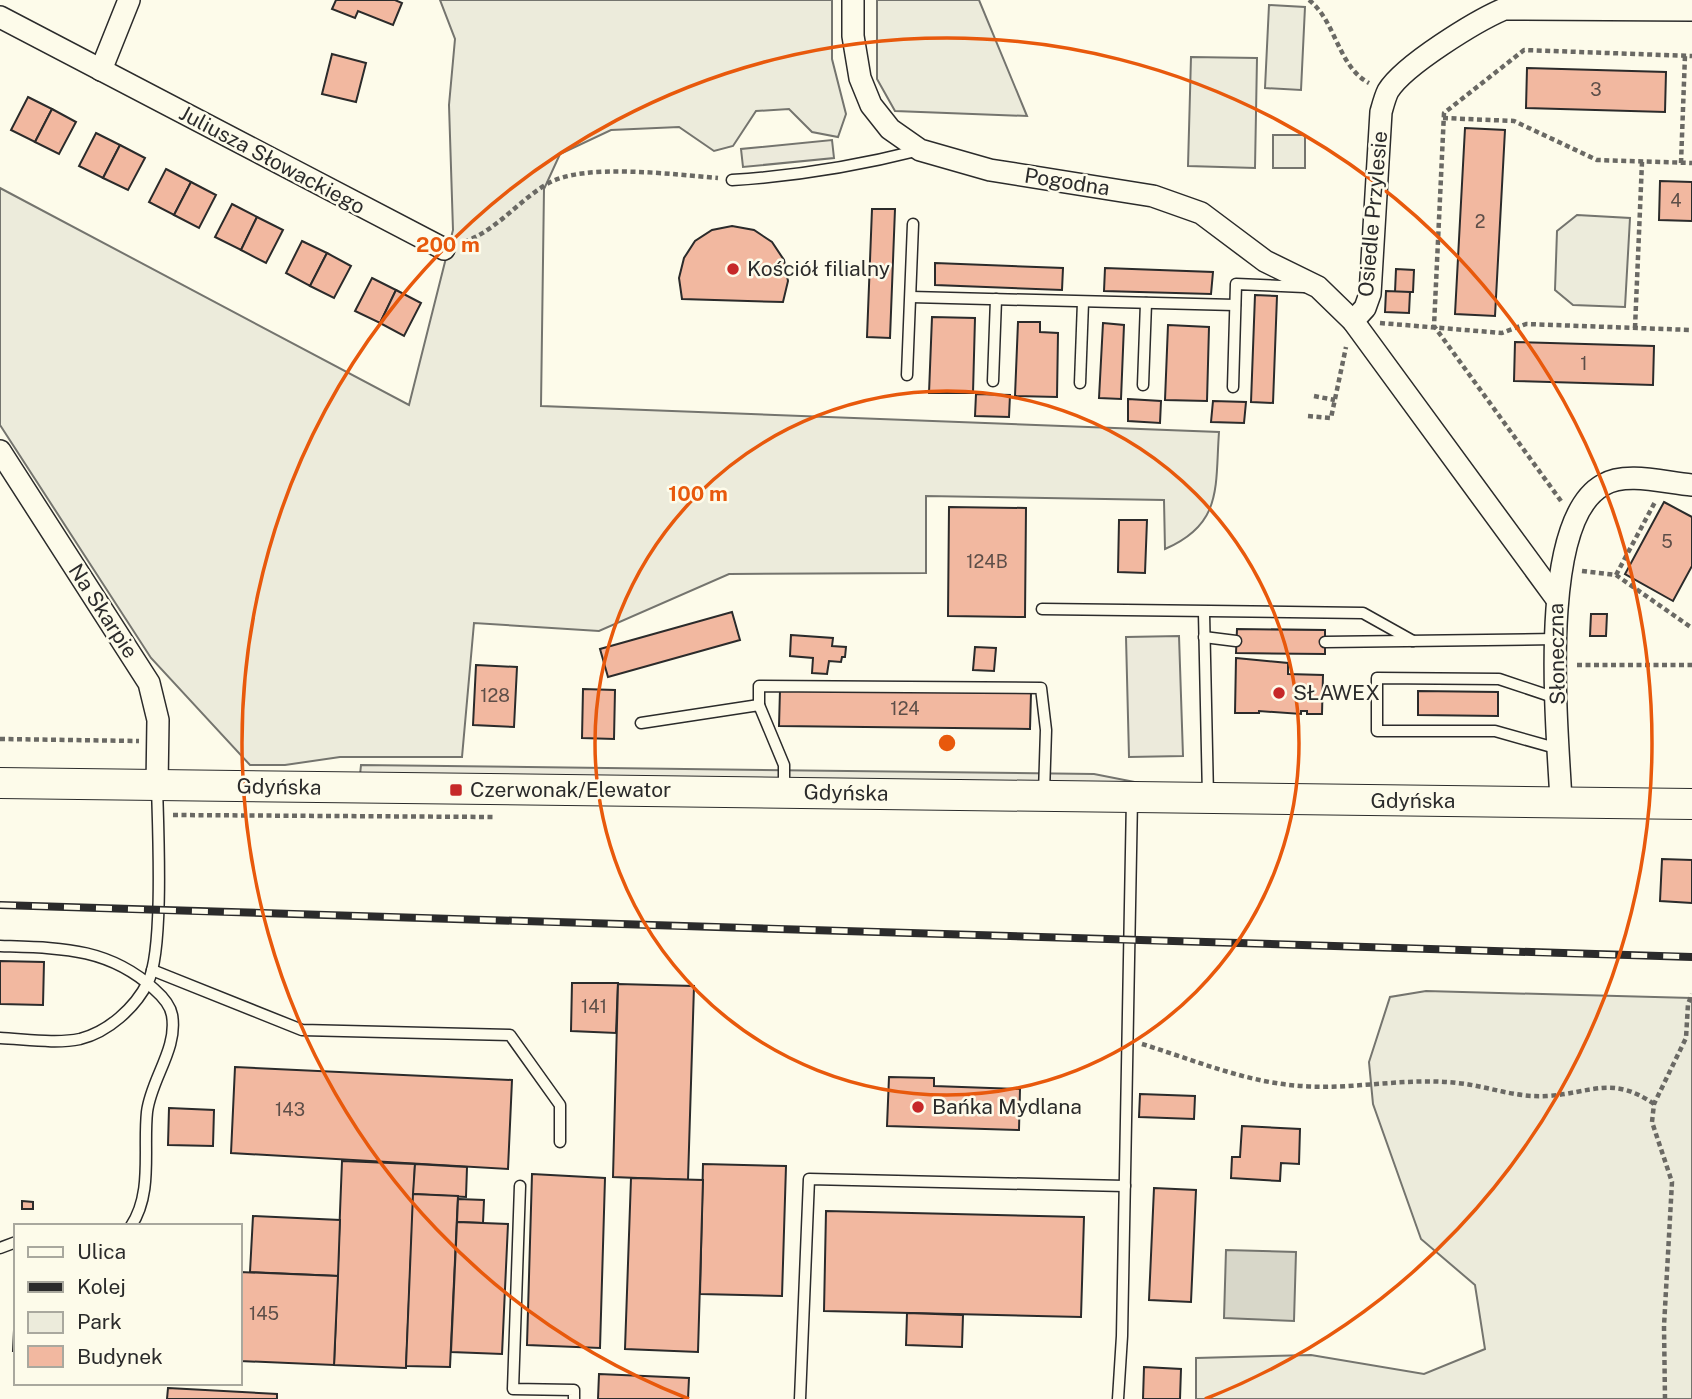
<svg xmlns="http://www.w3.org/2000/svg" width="1692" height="1399" viewBox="0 0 1692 1399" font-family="'Public Sans',sans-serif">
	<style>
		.green { fill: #ecebdb; stroke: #74746e; stroke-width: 2 }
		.parking { fill: #eceadb; stroke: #74746e; stroke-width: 2 }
		.water { fill: #d8d7c9; stroke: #74746e; stroke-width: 2 }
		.building { fill: #f2b8a0; stroke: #2b2b2b; stroke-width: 2 }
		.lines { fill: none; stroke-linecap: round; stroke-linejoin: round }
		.lane-casing { stroke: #2b2b2b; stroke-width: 13 }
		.street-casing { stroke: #2b2b2b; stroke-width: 24 }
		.secondary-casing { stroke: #2b2b2b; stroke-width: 32 }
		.path { stroke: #6a6964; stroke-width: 4.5; stroke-dasharray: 5 3.5; stroke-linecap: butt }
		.lane { stroke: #fdfbea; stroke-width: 10 }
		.street { stroke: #fdfbea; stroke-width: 21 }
		.secondary { stroke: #fdfbea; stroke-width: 30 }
		.rail-casing { stroke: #2b2b2b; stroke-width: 8 }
		.rail { stroke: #fdfbea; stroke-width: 5; stroke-dasharray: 16; stroke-linecap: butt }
		.ring { fill: none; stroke: #e8590c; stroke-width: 3.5 }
		.poi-dot { fill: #c62828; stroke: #fdfbea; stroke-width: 2.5 }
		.labels { text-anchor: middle; stroke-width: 5; stroke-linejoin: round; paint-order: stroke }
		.number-label { font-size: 18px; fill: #5d4e48 }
		.street-label { font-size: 21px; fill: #2b2b2b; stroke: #fdfbea }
		.poi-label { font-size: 21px; fill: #2b2b2b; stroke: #fdfbea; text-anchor: start }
		.centre { fill: #e8590c; stroke: #fdfbea; stroke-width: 3.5 }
		.ring-label { font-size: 21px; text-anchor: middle; font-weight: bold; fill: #e8590c; stroke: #fdfbea; stroke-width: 5; stroke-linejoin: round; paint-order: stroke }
	</style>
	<rect width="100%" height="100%" fill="#fdfbea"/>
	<g class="green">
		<path d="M440,0h392v59l14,55 -8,23 -26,-5 -23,-23 -33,2 -23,35 -19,5 -35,-24 -68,3 -51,24 -16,35 -3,217 678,26c-4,55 4,92 -54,117l-1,-49 -238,-4v77l-197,1 -130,57 -125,-8 -12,134h-122l-55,8h-35l-99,-107 -151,-233v-237l409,217 44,-175 -4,-125 6,-66z"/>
		<polygon points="877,0 979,0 1027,116 895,111 877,79"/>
		<polygon points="1269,5 1305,7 1301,90 1265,88"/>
		<polygon points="1191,57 1257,58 1255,168 1188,166"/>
		<rect x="1273" y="135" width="32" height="33"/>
		<polygon points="1577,215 1630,218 1625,307 1573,305 1555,290 1557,231"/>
		<polygon points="1426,991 1692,998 1692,1399 1196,1399 1196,1358 1311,1355 1424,1374 1485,1349 1475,1285 1421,1239 1373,1104 1369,1062 1390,997"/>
	</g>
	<g class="parking">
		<polygon points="832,140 834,158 743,167 741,149"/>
		<polygon points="1179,636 1183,756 1129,757 1126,637"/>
		<polygon points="361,765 1094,774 1155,786 360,775"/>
	</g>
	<polygon class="water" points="1226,1250 1296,1252 1294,1321 1224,1318"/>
	<g class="building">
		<polygon points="336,0 395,0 402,3 393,25 358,11 355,18 332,9"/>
		<polygon points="332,54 366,63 356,102 322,94"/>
		<polygon points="1527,68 1666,72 1665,112 1526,108"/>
		<polygon points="28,97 52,109 35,142 11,130"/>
		<polygon points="52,109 76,122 59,154 35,142"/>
		<polygon points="1465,128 1505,130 1495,316 1455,314"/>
		<polygon points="96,133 120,145 103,178 79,166"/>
		<polygon points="120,145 145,158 128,190 103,178"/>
		<polygon points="166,169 191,182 174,215 149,202"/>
		<polygon points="1660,181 1692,182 1692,221 1659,220"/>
		<polygon points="191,182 216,195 199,228 174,215"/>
		<polygon points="232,204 257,217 241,250 215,237"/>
		<polygon points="872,209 895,209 890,338 867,337"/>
		<polygon points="257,217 283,230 266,263 241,250"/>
		<polygon points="732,226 754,230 772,242 784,260 788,281 783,302 682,299 679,278 684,258 695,241 712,230"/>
		<polygon points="302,241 327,253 310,286 286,273"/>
		<polygon points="327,253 351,266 334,298 310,286"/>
		<polygon points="935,263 1063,268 1062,290 935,285"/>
		<polygon points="1105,268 1213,272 1211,294 1104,291"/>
		<polygon points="1396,269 1414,270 1413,292 1395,292"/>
		<polygon points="372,278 396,290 380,323 355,311"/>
		<polygon points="396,290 421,303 404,336 380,323"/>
		<polygon points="1386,291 1410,292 1409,313 1385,312"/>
		<polygon points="1255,295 1277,296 1273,403 1251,402"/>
		<polygon points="932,317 975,318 973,393 929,393"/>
		<polygon points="1018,322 1040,322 1040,332 1058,333 1057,397 1015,396"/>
		<polygon points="1103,323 1124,325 1121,399 1099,398"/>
		<polygon points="1168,325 1209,327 1207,401 1165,400"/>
		<polygon points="1515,342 1654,346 1653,385 1514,381"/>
		<polygon points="976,394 1010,395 1009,417 975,416"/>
		<polygon points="1128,399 1161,401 1160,423 1128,421"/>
		<polygon points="1213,401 1246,402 1244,423 1211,422"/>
		<polygon points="1664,502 1692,517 1692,566 1673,601 1625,574"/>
		<polygon points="949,507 1026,508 1025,617 948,616"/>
		<polygon points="1119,520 1147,520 1145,573 1118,572"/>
		<polygon points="732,612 740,640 608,677 600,649"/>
		<polygon points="1591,614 1607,614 1606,636 1590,636"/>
		<polygon points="1237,629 1325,630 1325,654 1236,653"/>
		<polygon points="791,635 833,638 832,646 846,647 845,657 842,657 841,662 829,661 827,674 812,673 813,658 790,656"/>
		<polygon points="975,647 996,648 994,671 973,670"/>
		<polygon points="1236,658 1288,663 1288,674 1323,675 1322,714 1307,714 1307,711 1301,711 1301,714 1259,711 1259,713 1235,713"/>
		<polygon points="476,665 517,667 514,727 473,725"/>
		<polygon points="583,689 615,690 614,739 582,738"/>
		<polygon points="780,690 1031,693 1030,729 779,726"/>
		<polygon points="1418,691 1498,692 1498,716 1418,715"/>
		<polygon points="1662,859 1692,860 1692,903 1660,901"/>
		<polygon points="0,961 44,962 43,1005 0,1004"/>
		<polygon points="572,983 618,983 616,1033 571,1031"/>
		<polygon points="618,984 694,986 688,1180 613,1177"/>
		<polygon points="235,1067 512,1080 508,1169 231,1153"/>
		<polygon points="889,1077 934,1078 934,1086 1020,1089 1019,1130 887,1126"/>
		<polygon points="1140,1094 1195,1096 1194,1119 1139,1117"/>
		<polygon points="169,1108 214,1110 213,1146 168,1145"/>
		<polygon points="1242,1126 1300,1129 1299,1164 1281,1163 1280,1181 1231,1178 1232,1157 1240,1157"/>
		<polygon points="342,1161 415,1164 406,1368 334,1365"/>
		<polygon points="415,1164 467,1167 466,1197 413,1194"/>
		<polygon points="703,1164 786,1166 782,1296 700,1294"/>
		<polygon points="532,1174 605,1178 600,1348 527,1345"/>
		<polygon points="631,1178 703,1180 698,1352 625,1349"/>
		<polygon points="1154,1188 1196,1190 1191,1302 1149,1300"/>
		<polygon points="413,1194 458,1196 450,1367 406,1366"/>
		<polygon points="458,1199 484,1200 483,1223 457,1222"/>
		<polygon points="22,1201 33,1202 33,1209 22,1209"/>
		<polygon points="826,1211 1084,1217 1081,1317 824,1311"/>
		<polygon points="253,1216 340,1220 338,1276 250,1272"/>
		<polygon points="457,1222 508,1224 502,1354 451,1352"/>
		<polygon points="240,1272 338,1276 334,1365 240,1361"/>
		<polygon points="16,1288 16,1351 13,1351"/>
		<polygon points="907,1313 963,1315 962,1347 906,1345"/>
		<polygon points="1144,1367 1181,1369 1180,1399 1143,1399"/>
		<polygon points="599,1374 689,1378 688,1399 598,1399"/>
		<polygon points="168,1388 277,1394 277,1399 167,1399"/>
	</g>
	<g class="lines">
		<g class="lane-casing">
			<g id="lane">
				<path d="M732,180c65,-4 125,-14 188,-30"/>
				<polyline points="911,297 1235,305"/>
				<polyline points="907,375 913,224"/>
				<polyline points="993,381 996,299"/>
				<polyline points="1080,383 1083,302"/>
				<polyline points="1143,385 1146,303"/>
				<polyline points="1233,387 1236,284 1304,287"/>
				<polyline points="1042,609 1363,613 1413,641"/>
				<polyline points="1204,613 1208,797"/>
				<polyline points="1204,637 1236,641"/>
				<polyline points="1325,642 1556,639"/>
				<polyline points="1556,698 1499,679 1377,678 1377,731 1495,731 1559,749"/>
				<polyline points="759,705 759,686 1041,688 1046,730 1044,793"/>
				<polyline points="641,723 759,705 784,765 784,789"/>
				<path d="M0,946c59,2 108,1 154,43 8,7 16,15 18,26 6,34 -21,64 -25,97 -4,38 6,81 -16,114"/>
				<polyline points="152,970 302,1030 510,1035 560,1105 560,1142"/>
				<path d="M0,1038c24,1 56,6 80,1 28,-7 55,-31 68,-57 16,-32 10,-155 9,-196"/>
				<polyline points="520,1186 513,1389 574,1390 574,1399"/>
				<polyline points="0,1248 16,1242"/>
				<polyline points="800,1399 809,1179 1125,1186"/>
				<polyline points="1118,1399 1122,1336 1132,798"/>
			</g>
		</g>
		<g class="street-casing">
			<g id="street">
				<polyline points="853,0 853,36 860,78 871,105 890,129 920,150 990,170 1153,196 1201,213 1265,261 1318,287 1353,321 1556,598"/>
				<polyline points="0,17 444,249"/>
				<polyline points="101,70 129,0"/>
				<path d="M1353,321l12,-13 5,-14 11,-182c2,-7 4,-15 7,-21 16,-26 88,-70 116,-82l188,1"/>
				<polyline points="0,451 149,683 158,720 157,786"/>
				<path d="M1561,801c-3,-67 -25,-279 42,-316 23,-14 63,-2 89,0"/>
			</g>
		</g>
		<g class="secondary-casing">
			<polyline id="secondary" points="0,783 1692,804"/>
		</g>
		<g class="path">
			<path d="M1309,0c27,21 29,67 60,83"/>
			<polyline points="1443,118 1514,121 1597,160 1692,163"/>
			<polyline points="1681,163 1685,55"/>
			<path d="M464,242c33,-12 53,-40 83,-58 36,-22 129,-9 171,-6"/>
			<polyline points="1380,323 1502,333 1526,324 1692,330"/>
			<polyline points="1635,328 1642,162"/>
			<polyline points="1314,396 1335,400"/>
			<polyline points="1308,416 1331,418 1346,347"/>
			<polyline points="1561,501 1434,326 1444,113 1524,50 1692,56"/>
			<polyline points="1582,571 1616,575 1692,628"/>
			<polyline points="1616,575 1655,502"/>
			<polyline points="1577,665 1692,665"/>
			<polyline points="0,739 139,741"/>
			<polyline points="173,815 493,817"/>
			<path d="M1142,1044c52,16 106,39 160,42 52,4 104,-9 155,-3 31,3 58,15 90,13 45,-3 65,-21 107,8"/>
			<polyline points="1665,1399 1664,1326 1672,1182 1652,1122 1654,1104 1686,1038 1688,1004 1692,994"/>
		</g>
		<use href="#lane" class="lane"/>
		<use href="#street" class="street"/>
		<use href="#secondary" class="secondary"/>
		<g class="rail-casing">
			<polyline id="rail" points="0,905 1692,957"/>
		</g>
		<use href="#rail" class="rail"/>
	</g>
	<g class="ring">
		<circle cx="947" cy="743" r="352"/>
		<path d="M689 1399A705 705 0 1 1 1205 1399"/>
	</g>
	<g class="poi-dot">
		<circle cx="733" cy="269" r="7"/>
		<circle cx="1279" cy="693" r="7"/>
		<rect x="449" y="783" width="14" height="14" rx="3.5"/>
		<circle cx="918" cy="1107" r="7"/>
	</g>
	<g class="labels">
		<g class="number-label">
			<text x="1596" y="96">3</text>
			<text x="1676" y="207">4</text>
			<text x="1480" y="228">2</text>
			<text x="1584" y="370">1</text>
			<text x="1667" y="548">5</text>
			<text x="987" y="568">124B</text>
			<text x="495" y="702">128</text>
			<text x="905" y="715">124</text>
			<text x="594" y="1013">141</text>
			<text x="290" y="1116">143</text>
			<text x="264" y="1320">145</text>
		</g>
		<g class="street-label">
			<text transform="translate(272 160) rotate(28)" y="7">Juliusza Słowackiego</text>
			<text transform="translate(1067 182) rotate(9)" y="7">Pogodna</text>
			<text transform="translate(1373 214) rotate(-85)" y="7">Osiedle Przylesie</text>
			<text transform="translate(103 611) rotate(57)" y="7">Na Skarpie</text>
			<text transform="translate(1557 654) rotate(-91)" y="7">Słoneczna</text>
			<text transform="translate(279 787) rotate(1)" y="7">Gdyńska</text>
			<text transform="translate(846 793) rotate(1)" y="7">Gdyńska</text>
			<text x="1413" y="808">Gdyńska</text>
		</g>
		<g class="poi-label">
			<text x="747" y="276">Kościół filialny</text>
			<text x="1293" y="700">SŁAWEX</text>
			<text x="470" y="797">Czerwonak/Elewator</text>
			<text x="932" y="1114">Bańka Mydlana</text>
		</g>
	</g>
	<circle cx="947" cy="743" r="10" class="centre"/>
	<g class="ring-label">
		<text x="448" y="252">200 m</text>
		<text x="698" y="501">100 m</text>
	</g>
	<rect x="14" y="1224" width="228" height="161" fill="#fdfbea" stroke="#a9a89e" stroke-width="2"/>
	<rect x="28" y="1247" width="35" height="10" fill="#fdfbea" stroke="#a9a89e" stroke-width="2"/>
	<text x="77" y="1259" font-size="21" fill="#2b2b2b">Ulica</text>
	<rect x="28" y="1282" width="35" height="10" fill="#2b2b2b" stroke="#a9a89e" stroke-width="2"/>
	<text x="77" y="1294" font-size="21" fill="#2b2b2b">Kolej</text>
	<rect x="28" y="1312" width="35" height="21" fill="#ecebdb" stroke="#a9a89e" stroke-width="2"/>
	<text x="77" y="1329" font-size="21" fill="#2b2b2b">Park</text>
	<rect x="28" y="1346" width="35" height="21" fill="#f2b8a0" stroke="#a9a89e" stroke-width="2"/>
	<text x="77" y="1364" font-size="21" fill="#2b2b2b">Budynek</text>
</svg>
